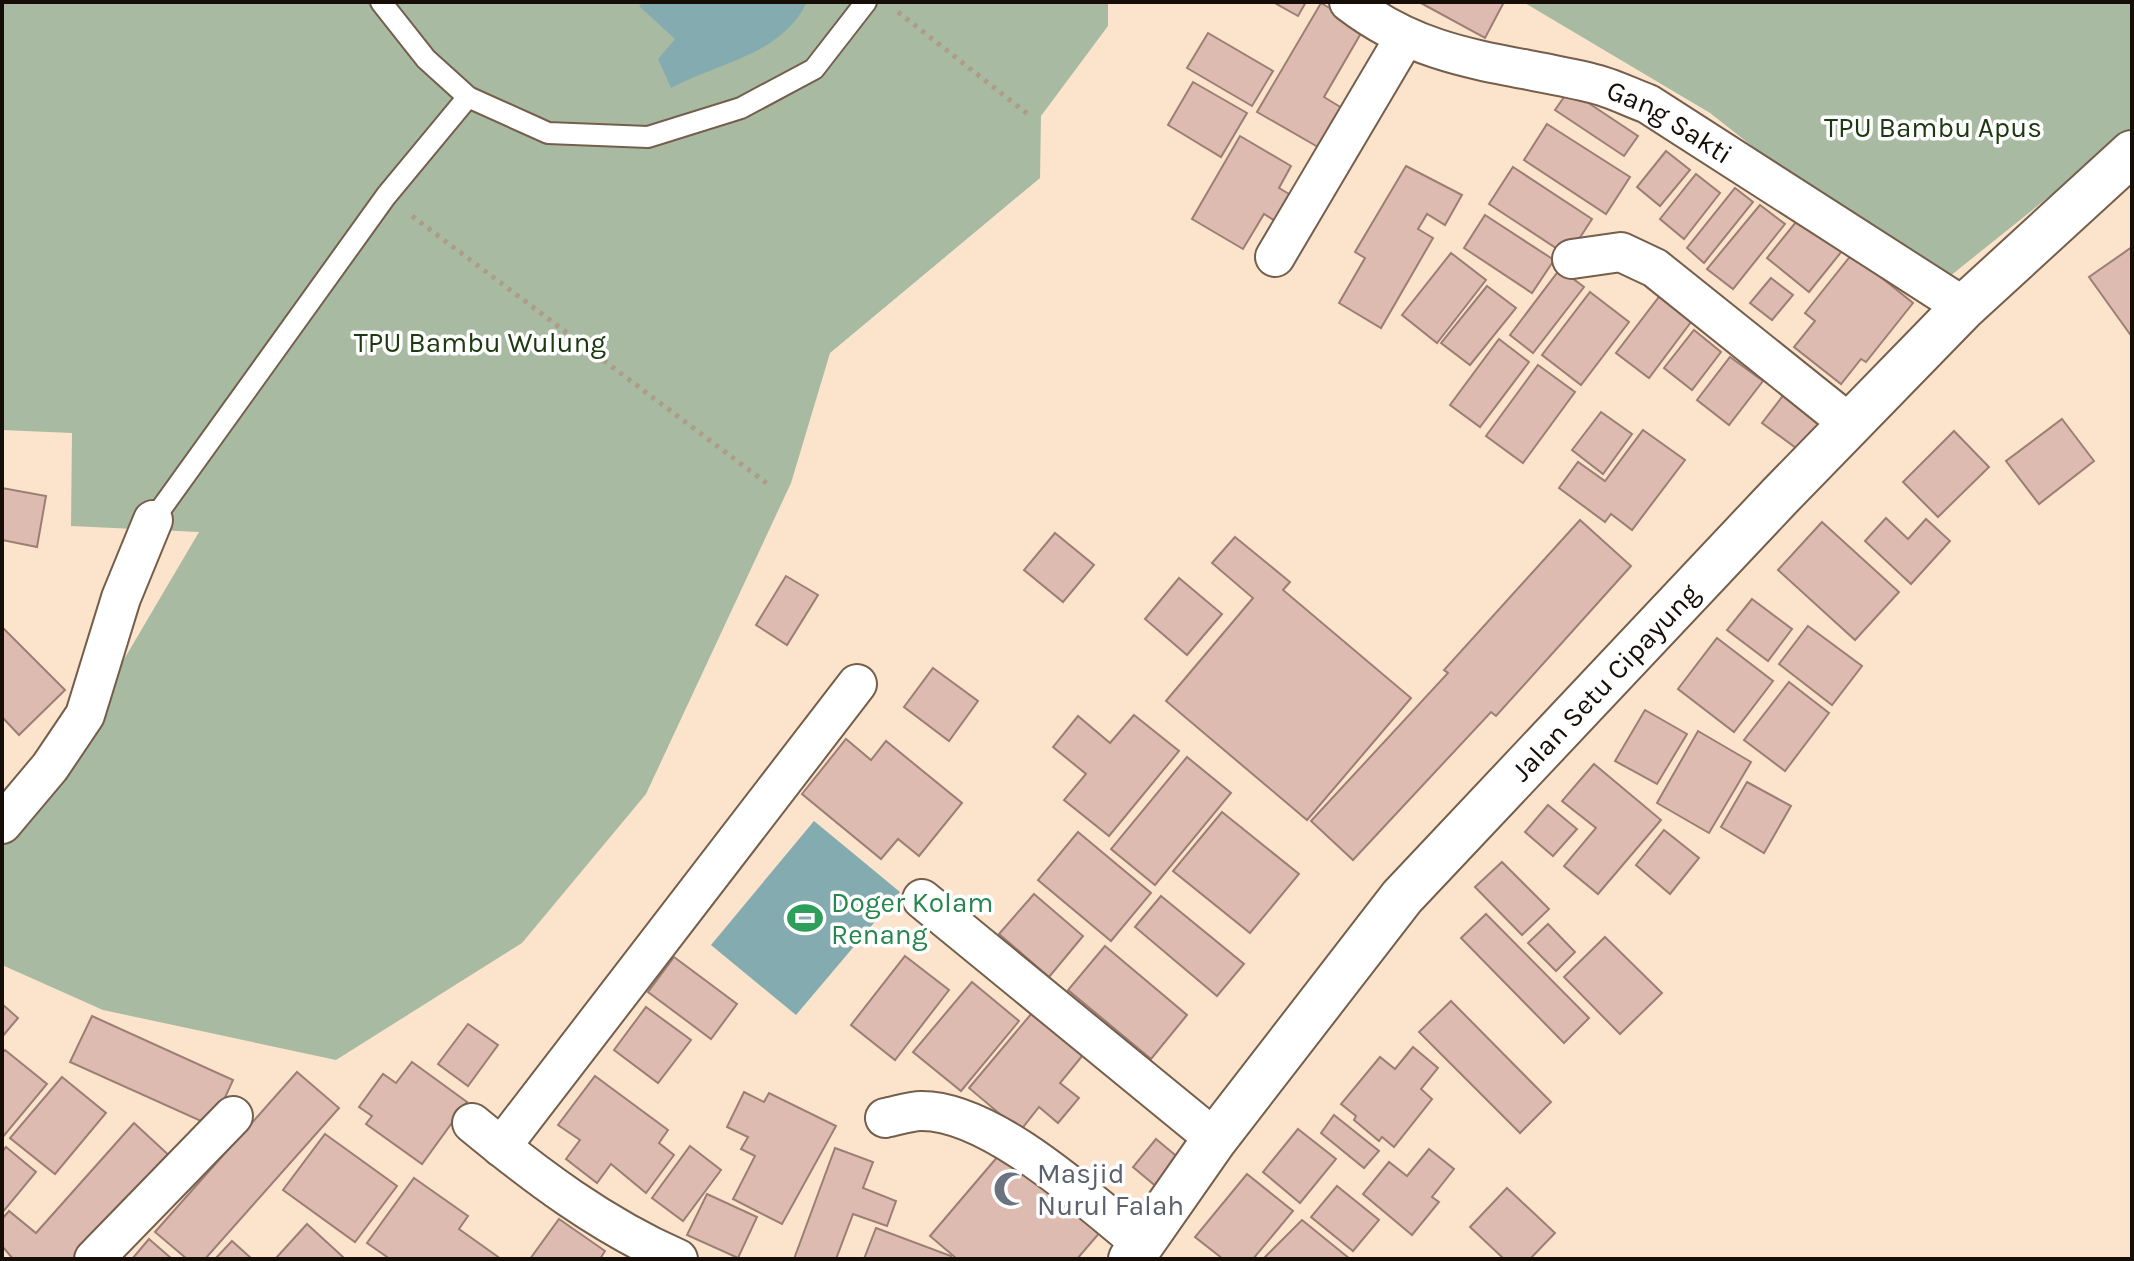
<svg xmlns="http://www.w3.org/2000/svg" width="2134" height="1261" viewBox="0 0 2134 1261" font-family="Karla,sans-serif">
	<style>
		.green { fill: #a8bba2 }
		.water { fill: #84abaf }
		.building { fill: #ddbbb0; stroke: #9d7e74; stroke-width: 2 }
		.lines { fill: none; stroke-linecap: round; stroke-linejoin: round }
		.service-casing { stroke: #755f4c; stroke-width: 24 }
		.minor-casing { stroke: #755f4c; stroke-width: 42 }
		.tertiary-casing { stroke: #755f4c; stroke-width: 48 }
		.path { stroke: #ae9b89; stroke-width: 5; stroke-dasharray: 4 6; stroke-linecap: butt }
		.service { stroke: #fff; stroke-width: 20 }
		.minor { stroke: #fff; stroke-width: 38 }
		.tertiary { stroke: #fff; stroke-width: 44 }
		.labels { text-anchor: middle; stroke-width: 7; stroke-linejoin: round; paint-order: stroke }
		.street-label { font-size: 28px; fill: #160d06; stroke: #fff }
		.park-label { font-size: 28px; fill: #1d3911; stroke: #fff }
		.leisure-label { font-size: 28px; fill: #27864d; stroke: #fff; text-anchor: start }
		.worship-label { font-size: 28px; fill: #5b616d; stroke: #fff; text-anchor: start }
	</style>
	<rect width="100%" height="100%" fill="#fce3cc"/>
	<g class="green">
		<polygon points="2,2 1108,2 1108,26 1041,116 1040,178 830,353 791,483 646,794 522,943 336,1060 103,1010 2,965 2,830 80,734 199,532 71,526 72,433 2,430"/>
		<polygon points="1523,2 2132,2 2132,130 1934,289 1710,113"/>
	</g>
	<g class="water">
		<path d="M643,2h164c-26,54 -89,60 -136,86l-13,-29 17,-20 -36,-33z"/>
		<polygon points="814,821 900,892 796,1015 711,945"/>
	</g>
	<g class="building">
		<polygon points="1273,2 1306,2 1298,16"/>
		<polygon points="1419,2 1504,2 1485,38"/>
		<polygon points="1321,3 1364,28 1324,97 1342,108 1318,147 1257,112"/>
		<polygon points="1208,33 1273,71 1252,106 1187,68"/>
		<polygon points="1193,82 1247,113 1221,157 1168,125"/>
		<polygon points="1569,90 1638,136 1624,156 1555,110"/>
		<polygon points="1547,124 1630,177 1606,214 1524,160"/>
		<polygon points="1240,136 1291,166 1279,188 1301,201 1285,227 1264,214 1243,249 1192,219"/>
		<polygon points="1666,151 1690,170 1660,206 1637,187"/>
		<polygon points="1406,166 1462,195 1445,225 1427,214 1418,229 1433,238 1381,328 1339,303 1365,258 1355,252"/>
		<polygon points="1513,167 1592,219 1568,256 1489,204"/>
		<polygon points="1696,174 1720,193 1684,239 1660,219"/>
		<polygon points="1735,188 1753,202 1704,263 1687,248"/>
		<polygon points="1760,205 1785,224 1733,289 1707,269"/>
		<polygon points="1485,215 1554,260 1532,293 1464,248"/>
		<polygon points="1800,217 1842,251 1809,292 1767,258"/>
		<polygon points="2132,247 2132,337 2089,277"/>
		<polygon points="1451,253 1486,280 1437,343 1402,315"/>
		<polygon points="1852,254 1913,303 1866,362 1861,359 1841,384 1794,347 1815,321 1805,313"/>
		<polygon points="1560,269 1584,287 1533,353 1510,335"/>
		<polygon points="1771,278 1793,295 1772,320 1750,303"/>
		<polygon points="1487,286 1516,308 1470,365 1441,343"/>
		<polygon points="1590,292 1629,322 1581,385 1542,355"/>
		<polygon points="1662,293 1694,318 1649,378 1616,353"/>
		<polygon points="1694,330 1721,352 1692,390 1664,368"/>
		<polygon points="1499,339 1529,362 1480,427 1450,405"/>
		<polygon points="1730,357 1763,381 1729,425 1697,400"/>
		<polygon points="1538,365 1575,392 1523,463 1486,436"/>
		<polygon points="1792,384 1836,416 1807,456 1762,423"/>
		<polygon points="1601,412 1632,434 1603,474 1572,450"/>
		<polygon points="2062,419 2094,461 2039,504 2006,461"/>
		<polygon points="1643,430 1685,460 1632,530 1611,514 1605,522 1559,488 1578,462 1605,481"/>
		<polygon points="1954,431 1989,467 1938,517 1903,482"/>
		<polygon points="2,488 46,496 37,547 2,540"/>
		<polygon points="1886,518 1908,539 1926,519 1950,541 1911,584 1865,541"/>
		<polygon points="1580,520 1631,566 1496,716 1491,712 1353,860 1311,821 1448,673 1444,670"/>
		<polygon points="1822,522 1899,592 1855,640 1778,570"/>
		<polygon points="1055,533 1094,565 1063,602 1024,570"/>
		<polygon points="1235,537 1290,582 1283,590 1411,698 1307,820 1166,701 1253,598 1212,563"/>
		<polygon points="786,576 818,595 787,645 756,625"/>
		<polygon points="1179,578 1222,614 1187,655 1145,619"/>
		<polygon points="1752,599 1792,629 1768,661 1727,630"/>
		<polygon points="1808,626 1862,666 1832,705 1779,664"/>
		<polygon points="2,627 65,690 19,735 2,717"/>
		<polygon points="1717,638 1773,681 1734,732 1678,689"/>
		<polygon points="933,668 978,701 949,741 904,707"/>
		<polygon points="1789,682 1829,713 1785,771 1744,740"/>
		<polygon points="1645,710 1687,734 1657,784 1615,761"/>
		<polygon points="1134,715 1179,751 1109,836 1064,800 1086,774 1053,747 1078,716 1110,743"/>
		<polygon points="1698,731 1751,762 1709,833 1657,803"/>
		<polygon points="846,739 871,760 886,741 962,803 919,856 898,839 881,859 802,794"/>
		<polygon points="1187,757 1231,793 1155,885 1111,849"/>
		<polygon points="1594,764 1661,820 1598,894 1564,866 1596,828 1562,801"/>
		<polygon points="1747,782 1791,806 1764,853 1721,827"/>
		<polygon points="1548,805 1577,829 1553,856 1525,832"/>
		<polygon points="1222,812 1299,874 1250,933 1173,871"/>
		<polygon points="1664,830 1699,858 1670,894 1636,865"/>
		<polygon points="1078,832 1151,893 1111,941 1038,880"/>
		<polygon points="1502,862 1549,909 1522,935 1475,887"/>
		<polygon points="1034,894 1083,936 1049,977 999,934"/>
		<polygon points="1161,896 1244,964 1217,996 1135,927"/>
		<polygon points="1486,914 1589,1018 1564,1043 1461,938"/>
		<polygon points="1548,924 1575,952 1556,971 1528,943"/>
		<polygon points="1605,937 1662,993 1620,1034 1564,977"/>
		<polygon points="1105,946 1187,1015 1151,1059 1068,990"/>
		<polygon points="905,956 949,990 895,1060 851,1025"/>
		<polygon points="674,957 737,1004 711,1039 648,992"/>
		<polygon points="972,982 1019,1021 961,1091 913,1052"/>
		<polygon points="1451,1001 1551,1102 1520,1133 1419,1032"/>
		<polygon points="2,1004 18,1018 2,1037"/>
		<polygon points="646,1007 691,1040 658,1083 614,1050"/>
		<polygon points="1037,1007 1087,1050 1060,1083 1079,1098 1058,1123 1039,1107 1020,1131 969,1088"/>
		<polygon points="92,1016 233,1080 212,1126 70,1062"/>
		<polygon points="468,1024 498,1045 468,1086 438,1064"/>
		<polygon points="1413,1047 1438,1068 1421,1089 1432,1099 1394,1147 1382,1137 1379,1141 1354,1120 1356,1116 1341,1104 1380,1057 1395,1069"/>
		<polygon points="5,1050 47,1084 2,1138 2,1053"/>
		<polygon points="412,1062 467,1102 422,1164 366,1124 372,1116 359,1107 383,1074 396,1083"/>
		<polygon points="297,1072 339,1108 205,1259 187,1259 155,1232"/>
		<polygon points="595,1076 668,1130 659,1143 674,1155 646,1193 611,1164 597,1183 566,1159 580,1140 558,1125"/>
		<polygon points="62,1077 106,1113 55,1174 10,1138"/>
		<polygon points="744,1092 764,1102 769,1093 836,1126 782,1224 733,1199 755,1156 741,1149 748,1137 727,1127"/>
		<polygon points="1334,1115 1379,1151 1364,1168 1321,1133"/>
		<polygon points="134,1123 173,1159 84,1259 13,1259 2,1246 2,1219 9,1211 36,1233"/>
		<polygon points="1298,1129 1336,1159 1300,1203 1263,1172"/>
		<polygon points="325,1134 397,1186 355,1242 283,1190"/>
		<polygon points="1156,1139 1187,1165 1164,1193 1133,1167"/>
		<polygon points="690,1146 721,1170 683,1221 652,1198"/>
		<polygon points="6,1147 36,1172 2,1213 2,1152"/>
		<polygon points="835,1148 873,1162 863,1188 896,1201 887,1226 853,1214 836,1259 794,1259"/>
		<polygon points="1005,1148 1101,1231 1077,1259 957,1259 930,1236"/>
		<polygon points="1429,1149 1454,1169 1432,1197 1439,1202 1412,1235 1363,1194 1389,1162 1407,1176"/>
		<polygon points="1247,1174 1293,1211 1253,1259 1223,1259 1195,1237"/>
		<polygon points="414,1178 468,1216 459,1229 501,1259 390,1259 367,1243"/>
		<polygon points="1337,1186 1379,1220 1353,1251 1311,1217"/>
		<polygon points="1507,1188 1555,1233 1530,1259 1504,1259 1470,1227"/>
		<polygon points="707,1194 757,1217 738,1258 687,1235"/>
		<polygon points="559,1219 605,1251 600,1259 530,1259"/>
		<polygon points="1302,1220 1350,1259 1263,1259"/>
		<polygon points="307,1224 343,1257 342,1259 276,1258"/>
		<polygon points="876,1228 951,1256 950,1259 864,1259"/>
		<polygon points="149,1239 172,1259 132,1259"/>
		<polygon points="232,1241 252,1259 215,1259"/>
	</g>
	<g class="lines">
		<g class="service-casing">
			<g id="service">
				<polyline points="381,2 426,59 468,97 548,133 648,137 741,108 814,69 866,2"/>
				<polyline points="153,520 386,196 468,97"/>
			</g>
		</g>
		<g class="minor-casing">
			<g id="minor">
				<path id="s1" d="M1349,2c78,60 151,59 242,81 19,4 38,14 57,21l316,203"/>
				<polyline points="1275,257 1405,37"/>
				<polyline points="1572,259 1621,252 1655,268 1851,425"/>
				<polyline points="2,824 50,767 85,715 121,598 153,520"/>
				<polyline points="922,899 1215,1139"/>
				<path d="M885,1118c11,-2 25,-7 36,-7 70,-1 169,91 221,133"/>
				<path d="M472,1123c64,53 129,102 206,136"/>
				<polyline points="501,1147 857,684"/>
				<polyline points="94,1259 233,1116"/>
			</g>
		</g>
		<g class="tertiary-casing">
			<g id="tertiary">
				<path id="s2" d="M1131,1259l84,-120 187,-242 377,-400 185,-190 168,-154"/>
			</g>
		</g>
		<g class="path">
			<polyline points="898,12 1029,115"/>
			<polyline points="412,216 769,485"/>
		</g>
		<use href="#service" class="service"/>
		<use href="#minor" class="minor"/>
		<use href="#tertiary" class="tertiary"/>
	</g>
	<defs>
		<g id="stadium-bare" transform="scale(2.76)"><path d="M0-5a6.5 5 0 1 0 0 10a6.5 5 0 1 0 0-10ZM-3.5-1.8h7v3.6h-7Z" fill="#2e9e5b" stroke="#fff" stroke-width="2.5" paint-order="stroke"/></g>
		<g id="mosque-bare" transform="scale(2.76)"><path d="M3.5-4.9A6 6 0 1 0 3.5 4.9A5 5 0 1 1 3.5-4.9Z" fill="#6b7280" stroke="#fff" stroke-width="2.5" paint-order="stroke"/></g>
	</defs>
	<g fill-rule="evenodd">
		<use href="#stadium-bare" x="805" y="918"/>
		<use href="#mosque-bare" x="1011" y="1189"/>
	</g>
	<g class="labels">
		<g class="street-label">
			<text dy="10" stroke="none"><textPath href="#s1" startOffset="346">Gang Sakti</textPath></text>
			<text dy="10" stroke="none"><textPath href="#s2" startOffset="748">Jalan Setu Cipayung</textPath></text>
		</g>
		<g class="park-label">
			<text x="1933" y="137">TPU Bambu Apus</text>
			<text x="480" y="352">TPU Bambu Wulung</text>
		</g>
		<g class="leisure-label">
			<text x="831" y="912">Doger Kolam<tspan x="831" dy="32">Renang</tspan></text>
		</g>
		<g class="worship-label">
			<text x="1037" y="1183">Masjid<tspan x="1037" dy="32">Nurul Falah</tspan></text>
		</g>
	</g>
	<rect width="2134" height="1261" fill="none" stroke="#160d06" stroke-width="8"/>
</svg>
